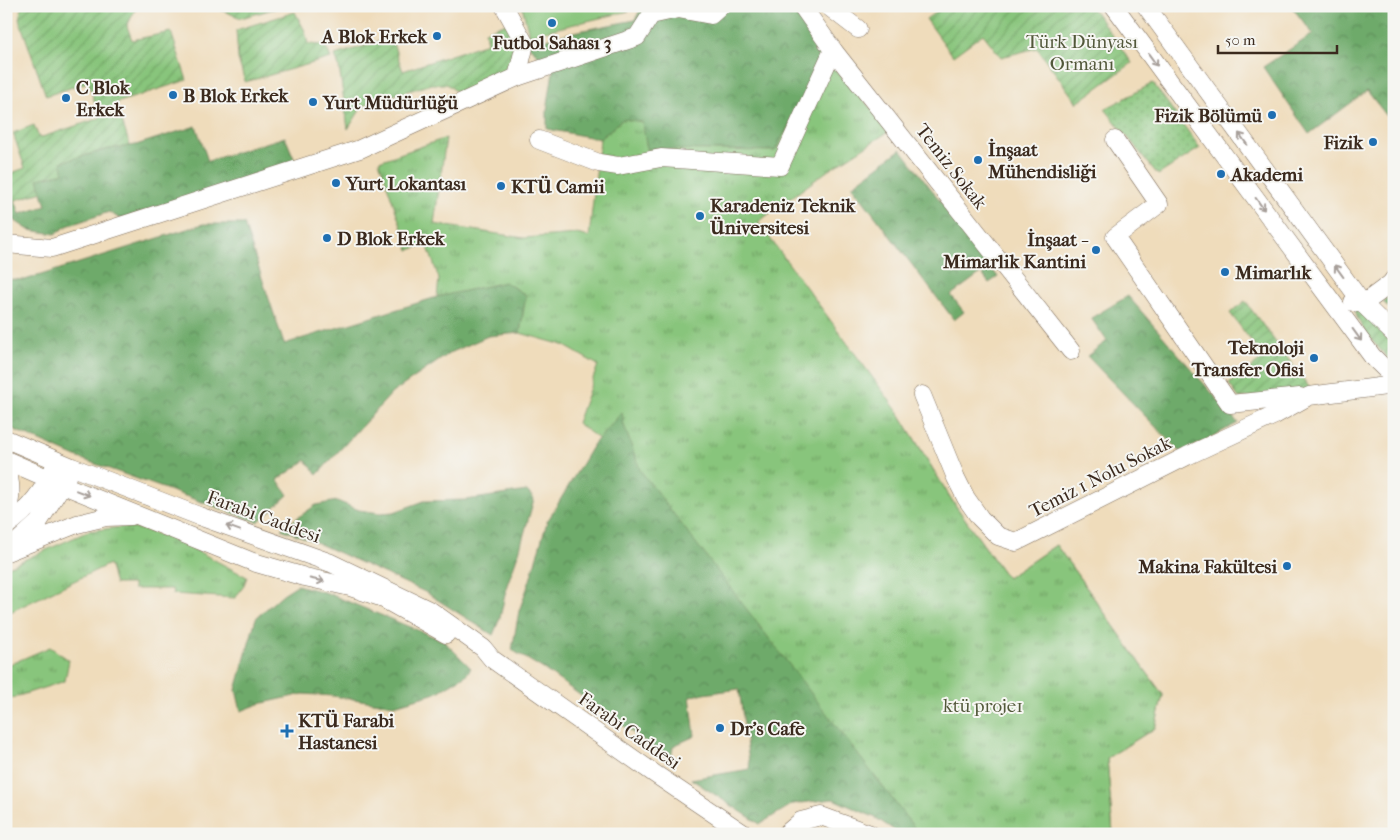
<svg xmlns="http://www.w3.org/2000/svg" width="1400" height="840" viewBox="0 0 1400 840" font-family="'IM FELL French Canon',serif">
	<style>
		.grass { fill: url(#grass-dots); stroke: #62784c }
		.forest { fill: url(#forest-crowns); stroke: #546a44 }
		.park { fill: url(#park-tufts); stroke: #62784c }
		.garden { fill: url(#garden-furrows); stroke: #62784c }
		.pitch { fill: #88c57b; stroke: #62784c }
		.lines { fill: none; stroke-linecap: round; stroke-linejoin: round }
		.minor-casing { stroke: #7a6855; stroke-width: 19 }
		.minor { stroke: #fff; stroke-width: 18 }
		.oneway { stroke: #a79f9a }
		.poi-dot { fill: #1f6fb2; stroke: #f6f6f2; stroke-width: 2 }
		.labels { text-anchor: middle; stroke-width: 4; stroke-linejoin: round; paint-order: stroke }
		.poi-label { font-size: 19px; font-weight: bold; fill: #3b2a1e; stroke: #f6f6f2; text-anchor: start }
		.park-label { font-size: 19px; fill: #52583a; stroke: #f6f6f2 }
		.street-label { font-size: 19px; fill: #3b2a1e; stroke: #f6f6f2 }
	</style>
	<defs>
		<pattern id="grass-dots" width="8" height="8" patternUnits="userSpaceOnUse" patternTransform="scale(1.25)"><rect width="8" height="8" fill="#88c57b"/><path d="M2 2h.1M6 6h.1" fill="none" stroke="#70a064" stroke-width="1.8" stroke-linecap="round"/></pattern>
		<pattern id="forest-crowns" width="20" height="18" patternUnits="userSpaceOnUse" patternTransform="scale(1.25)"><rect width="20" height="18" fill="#6eaa6b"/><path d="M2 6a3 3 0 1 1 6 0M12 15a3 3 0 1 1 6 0" fill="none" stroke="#5c8b57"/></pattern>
		<pattern id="park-tufts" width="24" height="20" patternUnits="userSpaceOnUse" patternTransform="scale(1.25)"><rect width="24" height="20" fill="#88c57b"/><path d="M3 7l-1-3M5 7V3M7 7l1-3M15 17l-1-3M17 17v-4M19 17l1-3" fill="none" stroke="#70a064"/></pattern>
		<pattern id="garden-furrows" width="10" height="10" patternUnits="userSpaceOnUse" patternTransform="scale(1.25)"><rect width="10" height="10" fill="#88c57b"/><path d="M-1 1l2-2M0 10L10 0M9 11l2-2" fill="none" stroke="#70a064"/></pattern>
	</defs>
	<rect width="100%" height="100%" fill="#f6f6f2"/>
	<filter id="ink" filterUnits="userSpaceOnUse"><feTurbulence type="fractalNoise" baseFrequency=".02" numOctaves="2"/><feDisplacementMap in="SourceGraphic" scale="10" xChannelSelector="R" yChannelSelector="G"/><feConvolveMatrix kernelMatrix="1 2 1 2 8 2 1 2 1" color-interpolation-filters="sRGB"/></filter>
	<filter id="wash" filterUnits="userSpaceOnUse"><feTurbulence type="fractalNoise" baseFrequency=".0096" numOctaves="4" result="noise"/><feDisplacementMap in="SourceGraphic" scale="20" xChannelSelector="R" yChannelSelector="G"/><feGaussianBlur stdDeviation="1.12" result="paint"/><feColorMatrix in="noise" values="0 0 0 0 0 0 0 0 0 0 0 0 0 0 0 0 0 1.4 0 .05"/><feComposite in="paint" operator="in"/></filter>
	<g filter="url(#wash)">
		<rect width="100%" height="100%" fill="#efdcbb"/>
		<polygon class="grass" points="1153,83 1200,148 1158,175 1105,109"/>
		<g class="forest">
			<polygon points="642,6 791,6 825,58 775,151 647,149 642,123 623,119 600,139 547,129 547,111 553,71 527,44 578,31 635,20"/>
			<polygon points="1291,6 1394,6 1394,125 1367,91 1309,134 1263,67 1313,34"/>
			<polygon points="196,126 208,161 285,137 296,163 120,219 109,212 67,226 55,234 29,230 6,215 6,203 15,200 20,214 46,206 38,179 63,173 61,162 109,149 136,145"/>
			<polygon points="901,149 998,277 989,283 981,273 951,295 964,312 954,320 852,186"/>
			<polygon points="203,224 244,224 284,344 437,297 505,282 526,295 520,333 488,336 450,353 392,393 317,475 306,460 278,480 288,495 258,522 76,457 6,426 6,279 25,280"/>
			<polygon points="1394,289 1394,312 1383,302"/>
			<polygon points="1128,296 1238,423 1181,453 1087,356 1107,341 1091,318"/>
			<polygon points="638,392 898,412 953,502 1007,578 1056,545 1163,695 1155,728 1107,758 1113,834 900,834 876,818 833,799 793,804 760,824 691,779 750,769 739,689 690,696 695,736 673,746 671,760 542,668 512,650 519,611 530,580 547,522 593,445"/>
			<polygon points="527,491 534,499 519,552 507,585 500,618 493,635 425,592 313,541 281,529 316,505 337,501 359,510 380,513 394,512 424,501 466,500"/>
			<polygon points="297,585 327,593 444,641 471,668 466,675 436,693 394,705 333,696 303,694 259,704 241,711 236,690 256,618 283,594"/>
		</g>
		<g class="park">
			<polygon points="825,58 891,130 826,172 758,222 898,412 953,502 1007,578 1056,545 1163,695 1155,728 1107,758 1113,834 919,834 640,470 624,425 622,412 599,439 577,423 598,365 563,345 520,333 526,295 505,282 437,297 439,279 427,244 409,250 379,161 446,138 434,224 524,238 577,234 589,237 600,139 623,119 642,122 647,149 775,151"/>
			<path d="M122,527c42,2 87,31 125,50l-4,10 -8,11 -62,-4 -1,-5h-39v-5h-18l-6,-20 -103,50v-46l83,-37z"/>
			<polygon points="50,647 69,660 65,681 6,700 6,666"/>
		</g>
		<g class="garden">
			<polygon points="22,6 137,6 127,26 132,40 171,32 187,80 116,103 130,146 108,149 61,162 64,173 38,179 42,192 6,203 6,175 25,168 13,133 34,125 39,138 100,118 88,82 46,96 19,19"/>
			<polygon points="211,6 284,6 241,18"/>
			<polygon points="944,6 1091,6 1132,63 1077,103 1037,48 1001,57 983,34 953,56 926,19"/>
			<polygon points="295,12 305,31 308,44 325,45 331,58 245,82 238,59 236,30"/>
			<polygon points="507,23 518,42 510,72 460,95 447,84 432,84 377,100 362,107 348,129 339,67 335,55 391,38 403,71 487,43 485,31"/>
			<polygon points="1245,301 1312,391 1239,398 1229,384 1264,358 1230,313"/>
			<path d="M1361,307l33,39v18c-12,-12 -39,-39 -39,-56z"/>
		</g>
		<polygon class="pitch" points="522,6 628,6 629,11 529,35"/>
	</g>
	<g filter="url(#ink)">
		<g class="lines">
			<g class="minor-casing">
				<g id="minor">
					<polyline points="802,6 833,50 1071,351"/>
					<polyline points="828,6 858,29"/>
					<polyline points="1114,6 1372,356 1389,373 1394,376"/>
					<polyline points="1146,6 1363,304 1394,334"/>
					<polyline points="517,77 637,37 651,15 678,9 711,15 721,6"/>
					<polyline points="539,140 599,163 618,166 661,158 780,166 833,50"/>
					<polyline points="1115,140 1159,204 1115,237 1230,404 1300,397"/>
					<polyline points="6,244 52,248 360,149 517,77 525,44 504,6"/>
					<polyline points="1353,302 1363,304 1390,284 1394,279"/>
					<polyline points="922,395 956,478 966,498 980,518 998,536 1016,542 1187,456 1275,415 1309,396 1394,385"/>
					<polyline points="6,439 72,467 199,516 331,563 431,611 483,648 492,659 655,774 744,834"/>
					<polyline points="6,460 63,485 253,562 305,577 350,587 380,597 446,634"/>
					<path d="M6,466c6,19 6,31 0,50"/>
					<path d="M6,526c22,-15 37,-34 48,-58"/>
					<polyline points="14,545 38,523 67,477"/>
					<polyline points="7,552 77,524 106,517 132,516"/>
					<polyline points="786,834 801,821 821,816 870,834"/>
				</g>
			</g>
			<use href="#minor" class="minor"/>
		</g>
		<defs><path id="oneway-shaft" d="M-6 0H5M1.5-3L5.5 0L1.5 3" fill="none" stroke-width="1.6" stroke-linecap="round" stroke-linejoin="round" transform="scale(1.25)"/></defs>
		<g class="oneway">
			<use href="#oneway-shaft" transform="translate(1153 60) rotate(54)"/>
			<use href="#oneway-shaft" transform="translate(1243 139) rotate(-126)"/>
			<use href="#oneway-shaft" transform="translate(1260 204) rotate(54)"/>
			<use href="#oneway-shaft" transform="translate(1339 271) rotate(-126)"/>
			<use href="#oneway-shaft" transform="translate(1357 335) rotate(54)"/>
			<use href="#oneway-shaft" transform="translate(83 493) rotate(21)"/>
			<use href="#oneway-shaft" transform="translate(233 528) rotate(-160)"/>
			<use href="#oneway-shaft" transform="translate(317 580) rotate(12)"/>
		</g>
	</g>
	<g class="poi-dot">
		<circle cx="552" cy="23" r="5"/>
		<circle cx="437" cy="36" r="5"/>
		<circle cx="173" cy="95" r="5"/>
		<circle cx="66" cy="98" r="5"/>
		<circle cx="313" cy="102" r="5"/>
		<circle cx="1272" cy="115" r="5"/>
		<circle cx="1373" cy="142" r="5"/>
		<circle cx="978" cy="160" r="5"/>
		<circle cx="1221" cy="174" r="5"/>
		<circle cx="336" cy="183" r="5"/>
		<circle cx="501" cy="186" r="5"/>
		<circle cx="700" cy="216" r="5"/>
		<circle cx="327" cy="238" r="5"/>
		<circle cx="1096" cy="250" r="5"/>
		<circle cx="1225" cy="272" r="5"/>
		<circle cx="1314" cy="358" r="5"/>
		<circle cx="1287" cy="566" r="5"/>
		<circle cx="720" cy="728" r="5"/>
		<path d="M284.5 723.5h5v5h5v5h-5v5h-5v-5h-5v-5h5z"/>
	</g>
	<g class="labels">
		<g class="poi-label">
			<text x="427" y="43" text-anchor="end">A Blok Erkek</text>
			<text x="552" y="49" text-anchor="middle">Futbol Sahası 3</text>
			<text x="76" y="94">C Blok<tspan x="76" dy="22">Erkek</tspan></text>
			<text x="183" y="102">B Blok Erkek</text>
			<text x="323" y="109">Yurt Müdürlüğü</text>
			<text x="1262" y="122" text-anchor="end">Fizik Bölümü</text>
			<text x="1363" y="149" text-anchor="end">Fizik</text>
			<text x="988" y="156">İnşaat<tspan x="988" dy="22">Mühendisliği</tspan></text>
			<text x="1231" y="181">Akademi</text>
			<text x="346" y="190">Yurt Lokantası</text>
			<text x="511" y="193">KTÜ Camii</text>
			<text x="710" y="212">Karadeniz Teknik<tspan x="710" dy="22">Üniversitesi</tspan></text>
			<text x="337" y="245">D Blok Erkek</text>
			<text x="1086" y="246" text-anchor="end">İnşaat -<tspan x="1086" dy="22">Mimarlik Kantini</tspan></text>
			<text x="1235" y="279">Mimarlık</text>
			<text x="1304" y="354" text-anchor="end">Teknoloji<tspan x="1304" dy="22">Transfer Ofisi</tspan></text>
			<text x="1277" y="573" text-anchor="end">Makina Fakültesi</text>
			<text x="298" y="727">KTÜ Farabi<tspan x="298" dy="22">Hastanesi</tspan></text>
			<text x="730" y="735">Dr's Cafe</text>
		</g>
		<g class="park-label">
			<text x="1082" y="48">Türk Dünyası<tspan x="1082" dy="22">Ormanı</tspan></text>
			<text x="983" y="712">ktü proje1</text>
		</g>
		<g class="street-label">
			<text transform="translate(952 166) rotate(52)" y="7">Temiz Sokak</text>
			<text transform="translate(1100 476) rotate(-27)" y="7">Temiz 1 Nolu Sokak</text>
			<text transform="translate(264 516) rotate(20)" y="7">Farabi Caddesi</text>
			<text transform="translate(630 730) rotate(35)" y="7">Farabi Caddesi</text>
		</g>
	</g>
	<rect width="1400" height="840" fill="none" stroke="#f6f6f2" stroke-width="25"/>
	<path d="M1218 45v8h119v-8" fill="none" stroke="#3b2a1e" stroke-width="2.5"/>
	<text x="1225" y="45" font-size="15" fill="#3b2a1e" stroke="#f6f6f2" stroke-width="4" paint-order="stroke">50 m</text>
</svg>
